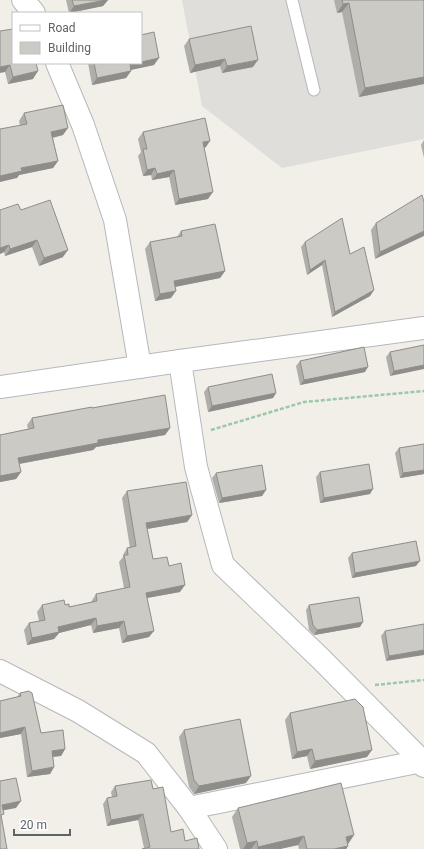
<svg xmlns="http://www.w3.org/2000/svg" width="424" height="849" viewBox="0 0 424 849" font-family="Roboto,sans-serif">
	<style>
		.industrial { fill: #e0deda }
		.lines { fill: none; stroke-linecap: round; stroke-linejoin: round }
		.lane-casing { stroke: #b5b8bc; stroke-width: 13 }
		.street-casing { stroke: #b5b8bc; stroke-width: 24 }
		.path { stroke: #9cc7a9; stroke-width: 2.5; stroke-dasharray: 4 2; stroke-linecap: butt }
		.lane { stroke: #fff; stroke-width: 11 }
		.street { stroke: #fff; stroke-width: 22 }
		.wall { fill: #afaea9 }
		.shaded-wall { fill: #8f8d8a }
		.building { fill: #cccac5; stroke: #8f8d8a }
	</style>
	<rect width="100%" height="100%" fill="#f1efe8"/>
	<polygon class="industrial" points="182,0 424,0 424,139 282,168 202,106"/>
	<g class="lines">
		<g class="lane-casing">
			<polyline id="lane" points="292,0 314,90"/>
		</g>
		<g class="street-casing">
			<g id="street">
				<polyline points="23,0 34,13"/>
				<polyline points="57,63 83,125 115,220 140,367"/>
				<polyline points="180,361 196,467 223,565 321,659 422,761 424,766"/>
				<polyline points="0,387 180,361 424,328"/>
				<polyline points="0,671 78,711 146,753 189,808 216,849"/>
				<polyline points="189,808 422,761"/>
			</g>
		</g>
		<g class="path">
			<polyline points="211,430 304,402 424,391"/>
			<polyline points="375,685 424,680"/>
		</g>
		<use href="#lane" class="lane"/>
		<use href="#street" class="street"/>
	</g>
	<g class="wall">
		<polygon points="66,0 108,0 103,6 70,13 69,13"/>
		<polygon points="334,0 424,0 424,84 359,97 342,12 337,13"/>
		<polygon points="0,31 33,79 8,84 5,72"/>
		<polygon points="189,39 253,67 222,73 220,66 190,73 184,46"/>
		<polygon points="88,63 141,63 154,65 131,70 131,71 126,78 92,85"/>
		<polygon points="24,113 63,135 53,138 58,161 53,168 19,175 17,178 20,125 19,121"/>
		<polygon points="143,132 206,147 204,148 208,199 175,205 169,177 152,180 151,175 143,176 138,156 141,152 138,139"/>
		<polygon points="424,140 424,158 421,145"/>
		<polygon points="424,202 375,259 371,230 376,223"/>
		<polygon points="0,210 21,210 63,257 39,266 32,247 5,256 4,252 0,254"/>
		<polygon points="181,231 225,271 220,278 175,287 171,298 155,301 145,249 150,242 177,237"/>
		<polygon points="305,242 350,254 374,290 370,296 332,317 322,265 307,275 301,247"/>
		<polygon points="424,345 390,376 386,357 390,352"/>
		<polygon points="300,361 365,372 300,385 296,366"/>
		<polygon points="208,387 276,393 273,398 208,412 204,392"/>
		<polygon points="92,408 170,428 165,435 96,447 93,450 19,464 21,472 16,479 0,482 0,435 28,429 27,425 32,418"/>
		<polygon points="424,444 424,474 400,478 395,453 399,448"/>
		<polygon points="320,472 370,494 320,503 316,477"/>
		<polygon points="216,473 266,490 262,496 219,503 212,478"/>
		<polygon points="127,491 192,515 187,522 147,529 153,559 180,592 147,598 149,637 122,643 119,628 93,633 91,625 59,633 54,639 27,645 24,630 29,623 39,621 37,612 42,605 65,605 69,607 91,602 96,594 124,588 119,562 123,557 123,555 127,548 130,548 122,498"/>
		<polygon points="352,553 416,566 352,578 348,558"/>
		<polygon points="309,605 360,627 314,635 309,630 306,610"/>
		<polygon points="424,624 386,661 381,636 385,631"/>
		<polygon points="20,693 41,733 65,749 61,756 53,757 54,767 50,774 27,777 21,734 0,738 0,701 17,697"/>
		<polygon points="290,713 367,757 310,769 307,756 292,759 285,720"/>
		<polygon points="184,730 246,783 194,794 189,787 179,737"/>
		<polygon points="115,786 153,789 171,832 185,841 144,848 138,820 107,826 103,804 107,798 112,797 111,792"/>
		<polygon points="238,808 354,835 348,844 348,846 346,849 299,849 298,845 280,849 240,849 232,817"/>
	</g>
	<g class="shaded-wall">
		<polygon points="106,0 108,0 103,6 69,13 74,6"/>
		<polygon points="349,3 342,12 337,13 343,4"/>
		<polygon points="159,58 154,65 125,71 130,64 136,63 141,63 141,62"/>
		<polygon points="225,59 220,66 190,73 195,65"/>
		<polygon points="258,60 253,67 222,73 227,66"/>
		<polygon points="10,65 5,72 0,73 0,67"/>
		<polygon points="38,71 33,79 8,84 13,77"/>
		<polygon points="131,71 126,78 92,85 97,78"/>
		<polygon points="424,77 424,84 359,97 365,88"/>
		<polygon points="68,128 63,135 46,139 51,132"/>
		<polygon points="210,141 206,147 198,149 203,142"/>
		<polygon points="58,161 53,168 19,175 17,178 0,182 0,176 21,168"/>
		<polygon points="155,168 151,175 143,176 147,170"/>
		<polygon points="174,170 169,177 152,180 157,174"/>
		<polygon points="213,192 208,199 175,205 179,199"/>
		<polygon points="424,231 424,236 375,259 380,252"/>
		<polygon points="37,240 32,247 5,256 10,249"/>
		<polygon points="9,245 4,252 0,254 0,248"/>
		<polygon points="68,250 63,257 39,266 44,258"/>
		<polygon points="325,260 322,265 307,275 310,270"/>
		<polygon points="225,271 220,278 169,288 174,281"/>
		<polygon points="374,290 370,296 332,317 335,312"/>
		<polygon points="176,291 171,298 155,301 160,294"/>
		<polygon points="424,365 424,369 390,376 394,371"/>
		<polygon points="368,367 365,372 300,385 304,380"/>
		<polygon points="276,393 273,398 208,412 212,406"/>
		<polygon points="170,428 165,435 96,447 93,450 13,465 18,458 98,440"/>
		<polygon points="424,470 424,474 400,478 403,473"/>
		<polygon points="21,472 16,479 0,482 0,476"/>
		<polygon points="373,489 370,494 320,503 324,498"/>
		<polygon points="266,490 262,496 219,503 222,498"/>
		<polygon points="192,515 187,522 141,530 146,523"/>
		<polygon points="420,561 416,566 352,578 355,573"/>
		<polygon points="185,585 180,592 141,599 146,593"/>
		<polygon points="96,618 91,625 59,633 54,639 27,645 32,638 58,627"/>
		<polygon points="124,621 119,628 93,633 97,626"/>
		<polygon points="363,622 360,627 314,635 317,630"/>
		<polygon points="154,631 149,637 122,643 127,636"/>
		<polygon points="424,650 424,655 386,661 389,656"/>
		<polygon points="25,727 21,734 0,738 0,733"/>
		<polygon points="65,749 61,756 47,757 52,751"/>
		<polygon points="312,749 307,756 292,759 297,752"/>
		<polygon points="372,750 367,757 310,769 315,761"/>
		<polygon points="54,767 50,774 27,777 32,771"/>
		<polygon points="251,776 246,783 194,794 199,786"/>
		<polygon points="21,801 16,808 0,811 2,805"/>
		<polygon points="143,814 138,820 107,826 111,820"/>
		<polygon points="354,835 348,844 346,837"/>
		<polygon points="304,836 298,845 280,849 257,849 258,847"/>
		<polygon points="257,841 251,849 243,849 247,843"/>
		<polygon points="348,846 346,849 334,849"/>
	</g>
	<g class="building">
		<polygon points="72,0 106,0 74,6"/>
		<polygon points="342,0 424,0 424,77 365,88 349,3 343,4"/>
		<polygon points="251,26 258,60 227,66 225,59 195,65 189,39"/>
		<polygon points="13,29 13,63 36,63 38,71 13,77 10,65 0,67 0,31"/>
		<polygon points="154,32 159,58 141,62 141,35"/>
		<polygon points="94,63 136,63 130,64 131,71 97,78"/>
		<polygon points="63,105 68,128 51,132 58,161 21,168 22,171 0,176 0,129 27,124 24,113"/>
		<polygon points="205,118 210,141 203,142 213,192 179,199 174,170 157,174 155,168 147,170 143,149 147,149 143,132"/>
		<polygon points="422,195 424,202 424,231 380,252 376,223"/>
		<polygon points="50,200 68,250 44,258 37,240 10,249 9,245 0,248 0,210 18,204 21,210"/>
		<polygon points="342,218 350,254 364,247 374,290 335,312 325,260 310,270 305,242"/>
		<polygon points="215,224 225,271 174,281 176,291 160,294 150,242 182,236 181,231"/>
		<polygon points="424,345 424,365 394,371 390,352"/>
		<polygon points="364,347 368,367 304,380 300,361"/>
		<polygon points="272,374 276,393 212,406 208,387"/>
		<polygon points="165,395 170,428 98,440 98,443 18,458 21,472 0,476 0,435 34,428 32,418 92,407 92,408"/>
		<polygon points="424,444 424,470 403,473 399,448"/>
		<polygon points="369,464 373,489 324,498 320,472"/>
		<polygon points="262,465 266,490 222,498 216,473"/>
		<polygon points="186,482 192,515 146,523 153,559 167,557 169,566 181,563 185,585 146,593 154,631 127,636 124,621 97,626 96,618 58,627 59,632 32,638 29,623 45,620 42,605 64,600 65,605 69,604 69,607 97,601 96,594 130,587 124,555 128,555 127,548 136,546 127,491"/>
		<polygon points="416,541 420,561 355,573 352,553"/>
		<polygon points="359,597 363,622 317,630 313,625 309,605"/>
		<polygon points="424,624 424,650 389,656 385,631"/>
		<polygon points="29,691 32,693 41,733 63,730 65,749 52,751 54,767 32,771 25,727 0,733 0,701 21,696 20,693"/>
		<polygon points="355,699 363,707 372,750 315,761 312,749 297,752 290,713"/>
		<polygon points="240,719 251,776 199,786 194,780 184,730"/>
		<polygon points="16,778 21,801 2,805 4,814 1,815 7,849 0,849 0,781"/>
		<polygon points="151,780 153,789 163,787 171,832 183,829 185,841 197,838 199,849 142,849 150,847 143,814 111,820 107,798 117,796 115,786"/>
		<polygon points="341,783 354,835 346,837 348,846 334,849 307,849 304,836 258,847 257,841 247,843 238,808"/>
	</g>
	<rect x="12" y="12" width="130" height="52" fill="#ffffff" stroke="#bfc1c3"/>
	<rect x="20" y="25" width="20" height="6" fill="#ffffff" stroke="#bfc1c3"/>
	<text x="48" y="32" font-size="12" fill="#5f6368">Road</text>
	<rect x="20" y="42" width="20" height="12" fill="#cccac5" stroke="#bfc1c3"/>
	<text x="48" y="52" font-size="12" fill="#5f6368">Building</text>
	<path d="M14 829v6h56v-6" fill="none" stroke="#5f6368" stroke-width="2"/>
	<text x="20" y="829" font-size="12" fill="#5f6368" stroke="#ffffff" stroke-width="3" paint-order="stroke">20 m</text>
</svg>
